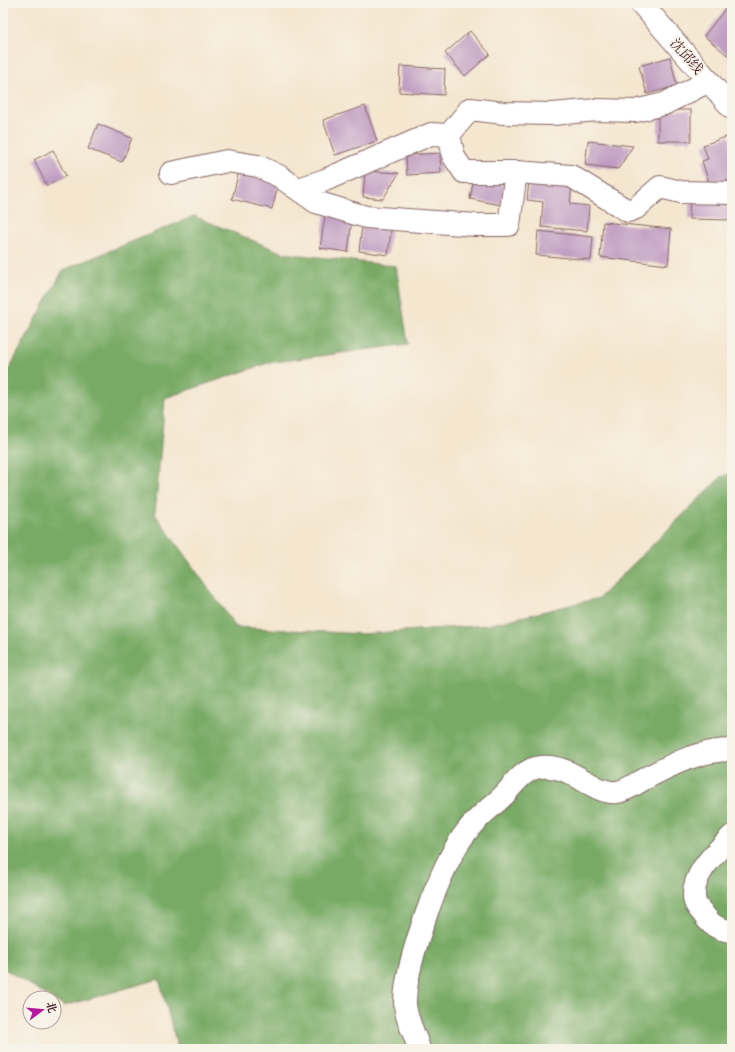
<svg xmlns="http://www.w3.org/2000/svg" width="735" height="1052" viewBox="0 0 735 1052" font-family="'Old Standard TT','Noto Serif SC',serif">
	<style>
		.forest { fill: #78aa65; stroke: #616448 }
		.building { fill: #c09cc2 }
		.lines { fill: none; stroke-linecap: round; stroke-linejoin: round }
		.minor-casing { stroke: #866564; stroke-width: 24 }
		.minor { stroke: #fff; stroke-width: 22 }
		.labels { text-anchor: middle; stroke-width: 4; stroke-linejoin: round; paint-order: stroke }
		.street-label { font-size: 14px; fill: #4a1f2b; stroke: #f7f3e8 }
	</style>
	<rect width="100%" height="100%" fill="#f7f3e8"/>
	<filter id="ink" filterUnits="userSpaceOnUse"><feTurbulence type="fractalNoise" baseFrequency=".025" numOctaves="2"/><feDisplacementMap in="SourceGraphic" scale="8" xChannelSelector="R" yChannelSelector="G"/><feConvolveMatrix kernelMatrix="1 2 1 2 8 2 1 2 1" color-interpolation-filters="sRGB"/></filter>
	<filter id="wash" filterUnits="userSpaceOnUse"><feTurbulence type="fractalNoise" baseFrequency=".012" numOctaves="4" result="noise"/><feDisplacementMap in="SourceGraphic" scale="16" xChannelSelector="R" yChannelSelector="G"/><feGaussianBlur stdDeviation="0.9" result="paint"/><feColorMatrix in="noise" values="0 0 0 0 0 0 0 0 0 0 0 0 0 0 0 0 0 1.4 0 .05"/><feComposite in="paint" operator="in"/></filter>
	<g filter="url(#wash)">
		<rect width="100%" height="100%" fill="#f4e6cf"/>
		<polygon class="forest" points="194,216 283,253 396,266 408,344 268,363 165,398 155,514 236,627 362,634 488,625 599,598 721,477 732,473 732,1049 178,1049 159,979 64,1006 3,968 3,380 63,270"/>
		<g id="blocks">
			<g class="building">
				<polygon points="729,4 732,6 731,58 704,36"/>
				<polygon points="470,31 490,54 465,76 445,53"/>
				<polygon points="670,57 677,86 647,94 639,66"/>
				<polygon points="400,66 445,69 444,95 399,92"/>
				<polygon points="365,106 377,141 335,155 323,120"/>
				<rect x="658" y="110" width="33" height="31"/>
				<polygon points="98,124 132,138 122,162 88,149"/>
				<polygon points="729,136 732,146 732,179 710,186 702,161 708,159 703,145"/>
				<polygon points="588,141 633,146 618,169 585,165"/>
				<polygon points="53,150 66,176 47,186 34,160"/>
				<polygon points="440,153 441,173 407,175 406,155"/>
				<polygon points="239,171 279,181 272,209 232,199"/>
				<polygon points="365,171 399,173 383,199 363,197"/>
				<polygon points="474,178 505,184 501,205 470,199"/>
				<polygon points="529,181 572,185 570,204 589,206 587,231 541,227 543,202 527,200"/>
				<polygon points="690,199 732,200 732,220 689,219"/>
				<polygon points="325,215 352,219 348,252 320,248"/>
				<polygon points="603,222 671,229 668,265 600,257"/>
				<polygon points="362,226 391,230 388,255 359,251"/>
				<polygon points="538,231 593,237 591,260 536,255"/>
			</g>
		</g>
	</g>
	<g filter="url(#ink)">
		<use href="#blocks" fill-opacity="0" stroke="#866564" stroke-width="1"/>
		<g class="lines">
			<g class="minor-casing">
				<g id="minor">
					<polyline points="641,3 732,108"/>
					<polyline points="449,135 470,109 504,113 553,114 597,110 635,111 664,104 709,81"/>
					<polyline points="171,173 227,161 258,166 279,176 316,202 366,217 476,225 509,225 516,172"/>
					<polyline points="299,189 325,180 431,134 449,135 454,157 464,172 516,172 571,176 628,211 636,208 660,187 681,192 732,193"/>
					<path d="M732,836c-15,15 -44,41 -37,66 1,4 6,9 9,13 7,11 16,15 28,16"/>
					<path d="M419,1049c-4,-16 -15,-32 -14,-49 2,-41 36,-137 62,-169 10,-14 25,-24 37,-36 10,-11 21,-27 37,-28 29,-4 53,28 76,25 9,-1 20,-9 27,-13 29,-15 55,-29 88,-29"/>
				</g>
			</g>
			<use href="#minor" class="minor"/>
		</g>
	</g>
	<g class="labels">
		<g class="street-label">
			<text transform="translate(687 56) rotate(49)" y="5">沈邱线</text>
		</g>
	</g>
	<rect width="735" height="1052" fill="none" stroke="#f7f3e8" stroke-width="16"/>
	<g transform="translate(42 1010) rotate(74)"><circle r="19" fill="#f7f3e8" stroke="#b29e9c"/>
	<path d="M0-3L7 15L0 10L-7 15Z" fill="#b5179e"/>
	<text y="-6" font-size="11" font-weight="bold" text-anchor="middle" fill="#4a1f2b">北</text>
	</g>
</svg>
